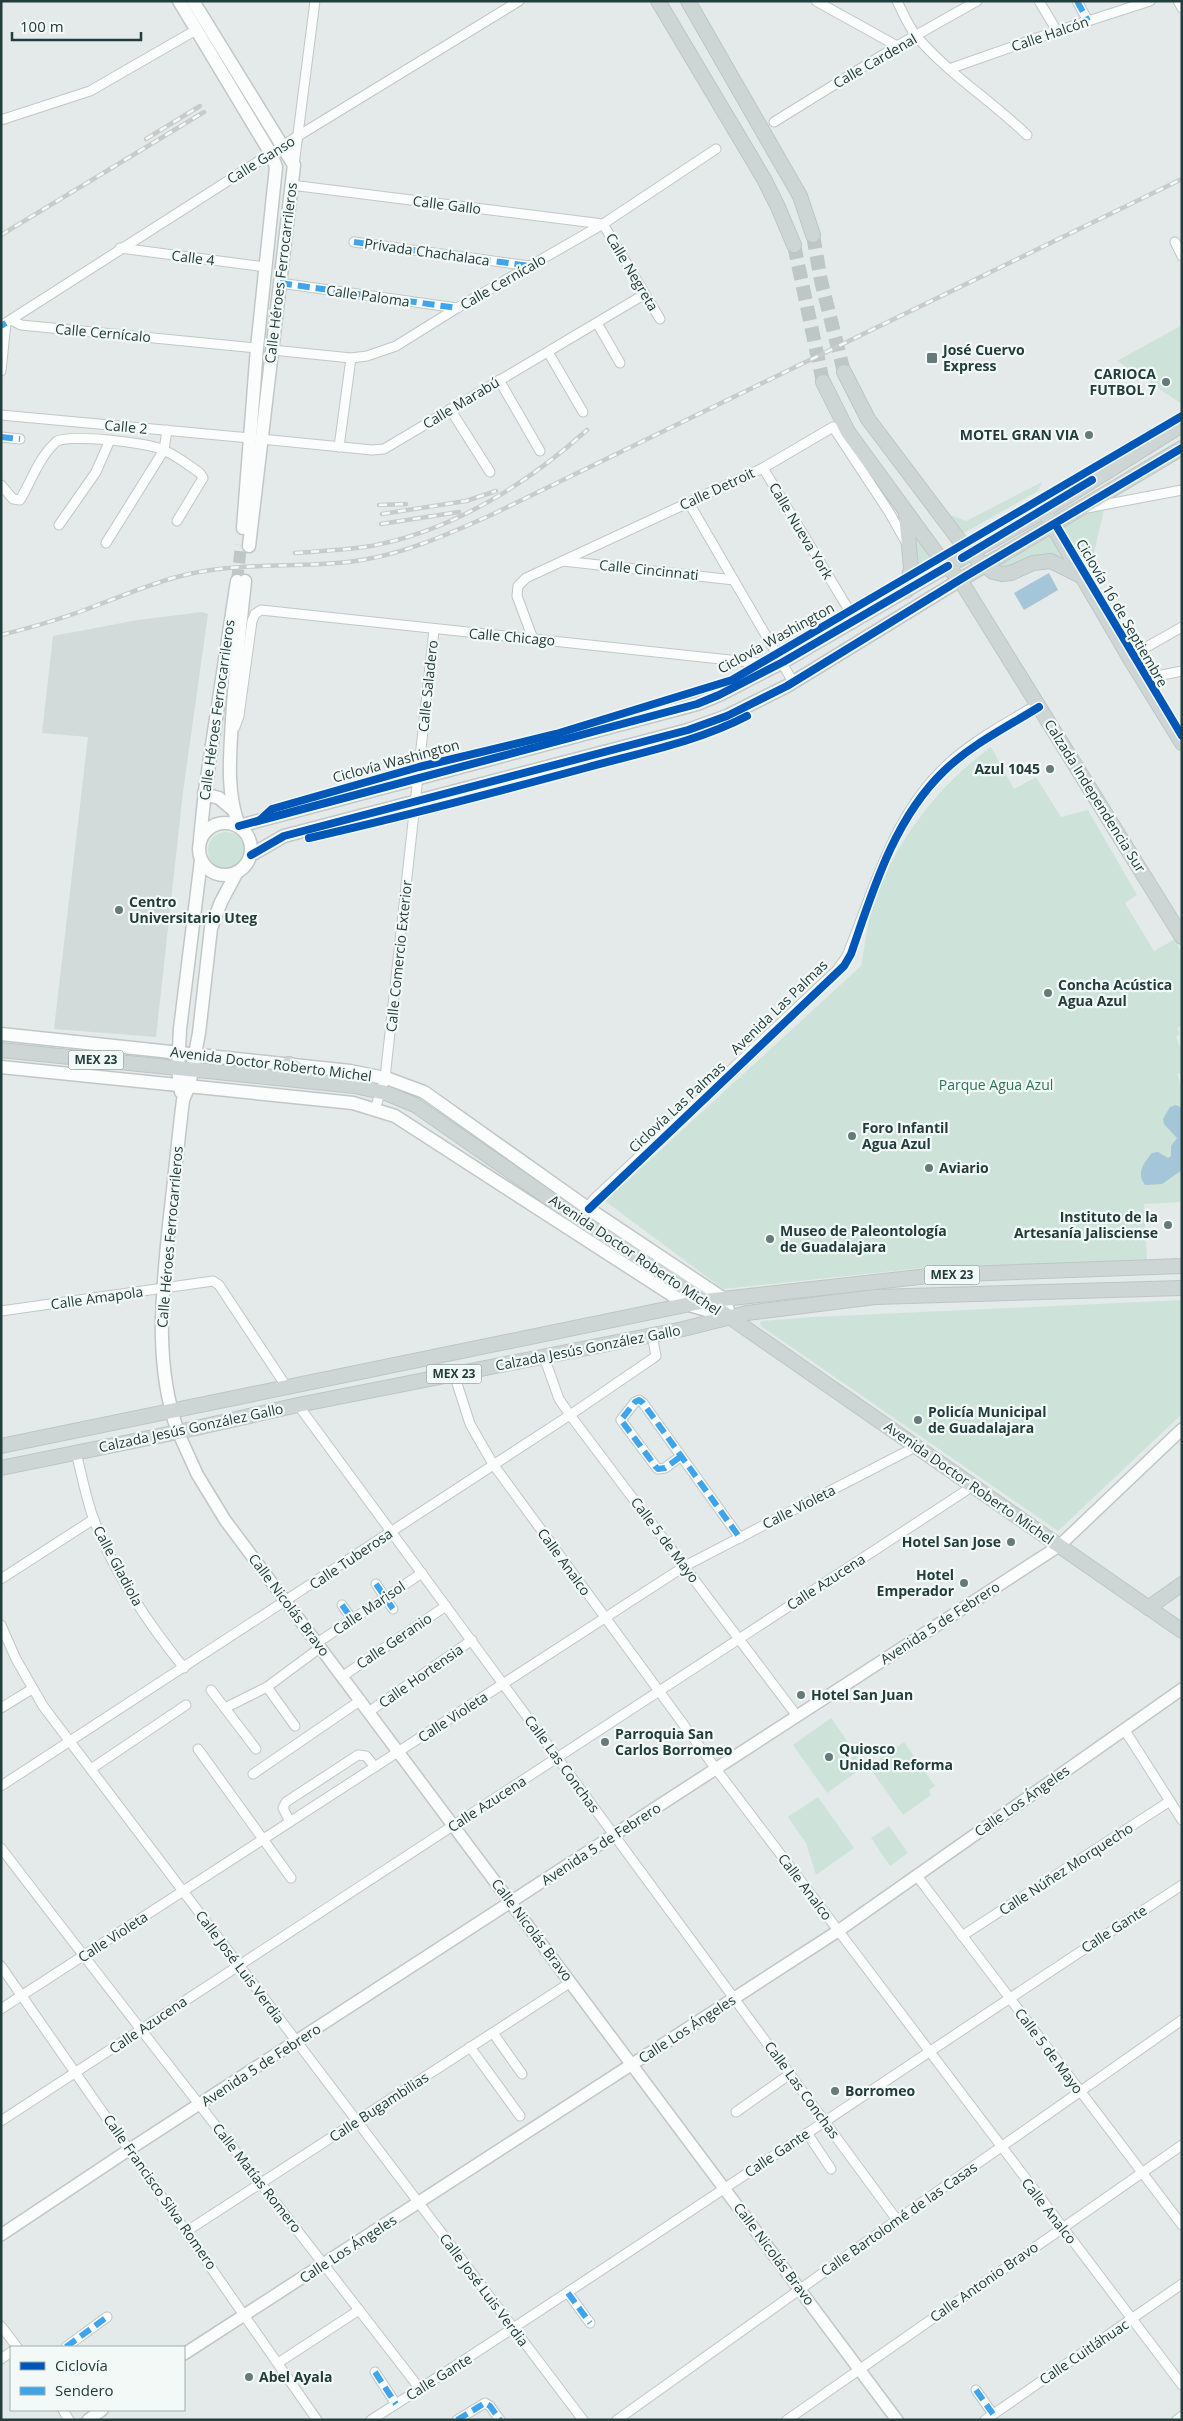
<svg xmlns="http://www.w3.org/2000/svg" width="1183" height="2421" viewBox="0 0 1183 2421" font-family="'Open Sans',sans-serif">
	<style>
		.built { fill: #d2dbda }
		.green { fill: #cde3d9 }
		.water { fill: #a5c5d8 }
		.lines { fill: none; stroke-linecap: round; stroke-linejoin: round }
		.secondary-tunnel { stroke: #bdc7c6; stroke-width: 12; stroke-dasharray: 12 6; stroke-linecap: butt }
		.primary-tunnel { stroke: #bdc7c6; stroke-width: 14; stroke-dasharray: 14 7; stroke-linecap: butt }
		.minor-casing { stroke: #c1c7c6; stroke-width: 11 }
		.tertiary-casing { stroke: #c1c7c6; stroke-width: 14 }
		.secondary-casing { stroke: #c0c7c6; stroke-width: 15 }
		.primary-casing { stroke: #bdc6c5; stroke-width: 16 }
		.minor { stroke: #fbfcfc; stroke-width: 9 }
		.tertiary { stroke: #fbfcfc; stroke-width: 11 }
		.secondary { stroke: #fbfcfc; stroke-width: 12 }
		.primary { stroke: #ced6d5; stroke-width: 14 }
		.rail-casing { stroke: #c7cbca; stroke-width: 4.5 }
		.rail { stroke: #f3f9f7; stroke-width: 2.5; stroke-dasharray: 8; stroke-linecap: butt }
		.quiet { stroke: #3ea4ec; stroke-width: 6; stroke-dasharray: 12 6; stroke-linecap: butt }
		.cycleway-casing { stroke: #f3f9f7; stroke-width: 11 }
		.cycleway { stroke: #0057b8; stroke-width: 8 }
		.poi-dot { fill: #667a79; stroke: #f3f9f7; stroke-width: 2 }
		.labels { text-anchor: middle; stroke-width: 4.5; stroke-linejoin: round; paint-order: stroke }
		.shield { fill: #f3f9f7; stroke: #617574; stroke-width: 1 }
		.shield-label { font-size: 12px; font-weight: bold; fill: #223d3c }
		.street-label { font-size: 14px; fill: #223d3c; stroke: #f3f9f7 }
		.poi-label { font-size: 14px; font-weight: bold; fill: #223d3c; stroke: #f3f9f7; text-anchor: start }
		.park-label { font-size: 14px; fill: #2c7459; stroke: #f3f9f7 }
	</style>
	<rect width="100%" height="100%" fill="#e4eae9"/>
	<polygon class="built" points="202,612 208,614 183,792 156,1037 54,1029 88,737 42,733 53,636 138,620"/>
	<g class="green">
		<polygon points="1182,325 1182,404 1117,361"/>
		<polygon points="1042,482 1038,491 964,533 942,512 966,521"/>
		<polygon points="1104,510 1089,574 1063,526 1089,513"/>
		<polygon points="1049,532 1065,558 1054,554 1041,554 1009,569 993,565"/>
		<polygon points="916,534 933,558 932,562 915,572 917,555 912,537"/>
		<path d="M991,747l23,42 22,-12 25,40 27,-7 49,85 -12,8 29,48 21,-12 7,15v71l-5,3 3,6 -4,3 6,15v20l-5,2 5,14v114l-38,2 3,56 -225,8 -199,21 -118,-88 256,-235c3,-14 4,-27 7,-41 16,-70 66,-137 123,-178z"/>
		<circle cx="226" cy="850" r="18"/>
		<polygon points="1182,1300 1182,1414 1058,1531 761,1326 760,1323 762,1321 813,1317"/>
		<polygon points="831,1718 865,1766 827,1793 793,1745"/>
		<polygon points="904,1742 935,1786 929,1790 931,1795 903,1815 869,1767"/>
		<polygon points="818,1797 854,1848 816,1875 806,1843 788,1817"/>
		<polygon points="889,1826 908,1853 890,1866 871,1838"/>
	</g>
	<g class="water">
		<polygon points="1049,573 1058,590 1024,610 1014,593"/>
		<path d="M1176,1105l6,3v62l-20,14 -17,1c-9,-13 -1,-22 7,-32l6,-1 10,6 3,-2v-10l6,-8 -13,-14 -1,-5 7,-12z"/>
	</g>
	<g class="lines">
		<polyline class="secondary-tunnel" points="237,581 241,545"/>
		<g class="primary-tunnel">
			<polyline points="813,235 821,281 844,372"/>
			<polyline points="794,245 823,382"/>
		</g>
		<g class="minor-casing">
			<g id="minor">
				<polyline points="816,1 897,46"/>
				<path d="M897,1c6,12 12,27 21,37 32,37 74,63 109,97"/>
				<polyline points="1039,1 1057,31"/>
				<polyline points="1077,1 1088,21"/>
				<polyline points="1178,1 1182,8"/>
				<polyline points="949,69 1057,31 1150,1"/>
				<polyline points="1,120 90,91 196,30"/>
				<polyline points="774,122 897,46 977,1"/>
				<polyline points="294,165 315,1"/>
				<polyline points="291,185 603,224 660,319"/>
				<polyline points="354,242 530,266"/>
				<polyline points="1175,242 1182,256"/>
				<polyline points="120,248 266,267"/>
				<polyline points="280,283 457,308"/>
				<polyline points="11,320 21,325 257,348"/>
				<polyline points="597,323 620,363"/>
				<polyline points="1,326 298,136 519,1"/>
				<polyline points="272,350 351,358 367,356 396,346 457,308 603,224 716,149"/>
				<polyline points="548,352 583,412"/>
				<polyline points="1,371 6,323"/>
				<polyline points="499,380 540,451"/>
				<polyline points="450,409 490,472"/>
				<polyline points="1,415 250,438"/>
				<polyline points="1,437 20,439"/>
				<polyline points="261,439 372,450 384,449 645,294"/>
				<polyline points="339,447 351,358"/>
				<polyline points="763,468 855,620"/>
				<path d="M1,485l12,14 7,1c11,-18 19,-43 36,-58 11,-9 91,1 105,7 14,5 27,16 39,24l3,5 -26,43"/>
				<polyline points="689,503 793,682"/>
				<polyline points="1087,508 1182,490"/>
				<polyline points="59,525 96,472 110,440"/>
				<polyline points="106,543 164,450 167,430"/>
				<polyline points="563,561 734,580"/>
				<polyline points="533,639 517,596 518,586 526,578 763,468 833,427 889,512 906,542"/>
				<polyline points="1129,657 1182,627"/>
				<polyline points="1142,679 1182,671"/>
				<polyline points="235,727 239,716 252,621 255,614 261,610 758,663 769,670"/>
				<polyline points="375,1109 385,1078 434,630"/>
				<path d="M584,1212l10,-13 243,-229 10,-14c29,-71 47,-147 108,-198 25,-21 55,-37 83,-54"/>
				<polyline points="1,1311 213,1281 219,1285 286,1386"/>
				<polyline points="544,1357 559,1399 570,1415 797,1716"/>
				<polyline points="454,1374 470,1424 493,1464 716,1769 1182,2385"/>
				<polyline points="298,1405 897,2220"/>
				<path d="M76,1453c6,22 10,46 18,67 21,55 54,103 90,148"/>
				<polyline points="680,1457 665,1468 658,1469 656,1467 621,1420 635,1402 639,1400 643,1403 740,1538"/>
				<polyline points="1,1579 94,1519"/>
				<polyline points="376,1584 393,1609"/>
				<polyline points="342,1605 352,1619"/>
				<polyline points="1,1625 16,1659 43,1706 583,2420"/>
				<polyline points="317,1643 422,1573"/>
				<polyline points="343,1676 446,1606"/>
				<polyline points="267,1687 295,1726"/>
				<polyline points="211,1690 256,1749"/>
				<polyline points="1,1708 32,1689"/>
				<polyline points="225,1708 267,1687 321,1647"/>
				<polyline points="370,1711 472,1640"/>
				<polyline points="1124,1729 1182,1820"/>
				<polyline points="198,1749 291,1878"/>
				<polyline points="91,1769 186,1705"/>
				<polyline points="253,1774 361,1700"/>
				<polyline points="1,1786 570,1415 652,1359 656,1356 652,1335"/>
				<polyline points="290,1822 283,1808 286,1802 358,1755 366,1756 375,1767"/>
				<path d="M1,1848c138,181 280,360 419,541"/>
				<polyline points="917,1876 1182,2225"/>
				<polyline points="962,1936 1170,1801"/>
				<polyline points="1,1966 317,2420"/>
				<polyline points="1,2009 685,1566 917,1446"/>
				<polyline points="493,2033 522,2074"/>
				<polyline points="470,2047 520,2116"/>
				<polyline points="736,2112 790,2074"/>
				<polyline points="1,2121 973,1486"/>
				<polyline points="807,2133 831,2169"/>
				<polyline points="187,2231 571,1982"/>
				<polyline points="568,2293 590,2323"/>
				<polyline points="1,2326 17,2347"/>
				<polyline points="66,2347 107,2317"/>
				<polyline points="1,2359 11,2352"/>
				<polyline points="278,2363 359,2310"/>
				<polyline points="375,2372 396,2404"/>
				<polyline points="976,2390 993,2414"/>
				<polyline points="63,2410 69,2420"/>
				<path d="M371,2420c273,-174 539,-358 811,-535"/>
				<polyline points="457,2420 485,2403 490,2406 500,2420"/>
				<polyline points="617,2420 897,2220 1182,2020"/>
				<polyline points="787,2420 1182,2145"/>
				<polyline points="985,2420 1182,2284"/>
				<polyline points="1177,2420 1182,2416"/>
			</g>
		</g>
		<g class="tertiary-casing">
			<g id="tertiary">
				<polyline points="178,1432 197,1474 225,1520 897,2420"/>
				<polyline points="1,2235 130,2149 1059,1546 1182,1429"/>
				<polyline points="184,2354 838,1931 1182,1689"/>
				<polyline points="88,2420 102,2410"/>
			</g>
		</g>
		<g class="secondary-casing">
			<g id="secondary">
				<polyline points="179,1 271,154 276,167 257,348 243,528"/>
				<polyline points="193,1 294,165 249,546"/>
				<path d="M245,581c-5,46 -10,92 -13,139 -2,36 -6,72 7,106l458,-122 22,-9 64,-33 165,-96"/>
				<polyline points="204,794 219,798 232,809"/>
				<circle cx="225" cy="849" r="26"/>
				<polyline points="200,839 205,791 237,581"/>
				<polyline points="251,855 284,836 688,730 727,716 787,686 960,580"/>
				<polyline points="1,1034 350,1071 389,1079 424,1092 589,1209 724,1299 731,1318"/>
				<polyline points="1,1067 353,1103 395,1116 686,1304 723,1315"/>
				<polyline points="181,1092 178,1069 180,1029 201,860"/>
				<path d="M178,1432c-24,-68 -16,-136 -9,-207 5,-42 9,-84 14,-125l6,-14 10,-53 12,-105 10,-26 16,-30"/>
			</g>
		</g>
		<g class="primary-casing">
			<g id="primary">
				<polyline points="658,1 764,179 778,207 794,245"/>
				<polyline points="688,1 800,196 813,235"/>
				<polyline points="844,372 868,419 963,545 984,565 993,572 1002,574 1011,573 1033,563 1051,561 1081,576"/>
				<polyline points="823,382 848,432 937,554 962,583 1182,937"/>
				<polyline points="1044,511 1129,657 1182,743"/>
				<polyline points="948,566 1044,511 1182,425"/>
				<polyline points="960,580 1182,448"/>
				<polyline points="906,591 911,568 906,513"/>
				<polyline points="1,1050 355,1086 386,1093 415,1105 579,1219 731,1318 1182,1631"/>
				<polyline points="289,1064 315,1080"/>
				<polyline points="1,1446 705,1301 937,1275 1182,1266"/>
				<polyline points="1,1468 178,1432 298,1405 683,1329 747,1313 875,1297 1182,1288"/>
				<polyline points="1148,1608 1182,1584"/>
			</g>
		</g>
		<use href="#minor" class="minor"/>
		<use href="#tertiary" class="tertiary"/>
		<use href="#secondary" class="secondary"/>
		<use href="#primary" class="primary"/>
		<g class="rail-casing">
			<g id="rail">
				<polyline points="146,139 200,106"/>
				<polyline points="1,235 204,112"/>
				<polyline points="379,505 406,504"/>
				<polyline points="382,514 466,501 496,491"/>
				<polyline points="381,524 459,512"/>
				<path d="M295,553c26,-2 51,-3 76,-7 81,-15 156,-62 216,-116"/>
				<path d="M1,635c32,-8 64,-17 94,-29 30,-11 59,-24 90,-31 53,-13 109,-7 163,-13 52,-6 96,-26 143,-47l691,-336"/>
			</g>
		</g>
		<use href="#rail" class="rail"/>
		<g class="quiet">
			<polyline points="1077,1 1088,21"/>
			<polyline points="354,242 530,266"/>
			<polyline points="280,283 457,308"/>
			<polyline points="1,326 6,323"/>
			<polyline points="1,437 20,439"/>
			<polyline points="680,1457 665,1468 658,1469 656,1467 621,1420 635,1402 639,1400 643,1403 740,1538"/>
			<polyline points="376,1584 393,1609"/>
			<polyline points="342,1605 352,1619"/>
			<polyline points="568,2293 590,2323"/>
			<polyline points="66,2347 107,2317"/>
			<polyline points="375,2372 396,2404"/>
			<polyline points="976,2390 993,2414"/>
			<polyline points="457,2420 485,2403 490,2406 500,2420"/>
		</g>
		<g class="cycleway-casing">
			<g id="cycleway">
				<polyline points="1057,527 1182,736"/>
				<polyline points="962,558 1092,480"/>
				<polyline points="260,820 272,809 419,767 556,734 732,680 1182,416"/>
				<polyline points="239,826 697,704 719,695 783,662 948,566"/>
				<path d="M309,838c93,-21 184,-45 276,-70 54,-15 112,-26 162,-52"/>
				<polyline points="251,855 284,836 688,730 727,716 787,686 966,576 1182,448"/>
				<path d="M589,1209l255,-243 7,-12c22,-64 43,-135 93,-183 28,-27 63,-44 95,-64"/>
			</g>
		</g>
		<use href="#cycleway" class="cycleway"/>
	</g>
	<g class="poi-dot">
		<rect x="926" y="352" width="12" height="12" rx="2.5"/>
		<circle cx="1166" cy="382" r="5"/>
		<circle cx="1089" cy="435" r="5"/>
		<circle cx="1050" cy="769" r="5"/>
		<circle cx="119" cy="910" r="5"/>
		<circle cx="1048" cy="993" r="5"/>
		<circle cx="852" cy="1136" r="5"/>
		<circle cx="929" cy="1168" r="5"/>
		<circle cx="1168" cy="1225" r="5"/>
		<circle cx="770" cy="1239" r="5"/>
		<circle cx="918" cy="1420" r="5"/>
		<circle cx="1011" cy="1542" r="5"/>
		<circle cx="964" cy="1583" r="5"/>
		<circle cx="801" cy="1695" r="5"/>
		<circle cx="605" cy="1742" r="5"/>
		<circle cx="829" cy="1757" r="5"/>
		<circle cx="835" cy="2091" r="5"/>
		<circle cx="249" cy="2377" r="5"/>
	</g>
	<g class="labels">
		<g class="shield">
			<rect x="68.5" y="1050.5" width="55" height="19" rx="4"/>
			<rect x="924.5" y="1265.5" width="55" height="19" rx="4"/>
			<rect x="426.5" y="1364.5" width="55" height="19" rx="4"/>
		</g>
		<g class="shield-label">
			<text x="96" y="1064">MEX 23</text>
			<text x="952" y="1279">MEX 23</text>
			<text x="454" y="1378">MEX 23</text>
		</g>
		<g class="street-label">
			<text transform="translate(1050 34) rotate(-19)" y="5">Calle Halcón</text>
			<text transform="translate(875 61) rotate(-30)" y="5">Calle Cardenal</text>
			<text transform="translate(261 160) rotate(-32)" y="5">Calle Ganso</text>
			<text transform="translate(447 205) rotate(7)" y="5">Calle Gallo</text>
			<text transform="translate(427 252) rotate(8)" y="5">Privada Chachalaca</text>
			<text transform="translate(193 258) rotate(7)" y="5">Calle 4</text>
			<text transform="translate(632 272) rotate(59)" y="5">Calle Negreta</text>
			<text transform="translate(281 273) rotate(-83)" y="5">Calle Héroes Ferrocarrileros</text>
			<text transform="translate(503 282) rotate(-30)" y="5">Calle Cernícalo</text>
			<text transform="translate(368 296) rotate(8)" y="5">Calle Paloma</text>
			<text transform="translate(103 333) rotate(5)" y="5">Calle Cernícalo</text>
			<text transform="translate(461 403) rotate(-31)" y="5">Calle Marabú</text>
			<text transform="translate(126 427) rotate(5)" y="5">Calle 2</text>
			<text transform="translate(717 489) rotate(-25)" y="5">Calle Detroit</text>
			<text transform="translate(801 531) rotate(59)" y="5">Calle Nueva York</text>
			<text transform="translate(649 570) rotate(6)" y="5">Calle Cincinnati</text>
			<text transform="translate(1122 613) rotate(60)" y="5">Ciclovía 16 de Septiembre</text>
			<text transform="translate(512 637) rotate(5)" y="5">Calle Chicago</text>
			<text transform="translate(776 638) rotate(-29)" y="5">Ciclovía Washington</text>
			<text transform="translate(428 686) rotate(-84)" y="5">Calle Saladero</text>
			<text transform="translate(217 710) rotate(-82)" y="5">Calle Héroes Ferrocarrileros</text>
			<text transform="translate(396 761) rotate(-15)" y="5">Ciclovía Washington</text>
			<text transform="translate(1095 796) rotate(58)" y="5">Calzada Independencia Sur</text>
			<text transform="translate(399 956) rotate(-84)" y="5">Calle Comercio Exterior</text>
			<text transform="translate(779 1007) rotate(-44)" y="5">Avenida Las Palmas</text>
			<text transform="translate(271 1064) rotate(7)" y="5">Avenida Doctor Roberto Michel</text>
			<text transform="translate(677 1107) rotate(-43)" y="5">Ciclovía Las Palmas</text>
			<text transform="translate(170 1237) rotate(-85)" y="5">Calle Héroes Ferrocarrileros</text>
			<text transform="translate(635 1255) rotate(34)" y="5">Avenida Doctor Roberto Michel</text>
			<text transform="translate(97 1298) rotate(-8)" y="5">Calle Amapola</text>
			<text transform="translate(588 1348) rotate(-11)" y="5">Calzada Jesús González Gallo</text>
			<text transform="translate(191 1428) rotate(-12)" y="5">Calzada Jesús González Gallo</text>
			<text transform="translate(969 1483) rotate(35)" y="5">Avenida Doctor Roberto Michel</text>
			<text transform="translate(799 1507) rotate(-27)" y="5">Calle Violeta</text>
			<text transform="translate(665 1540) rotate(53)" y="5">Calle 5 de Mayo</text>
			<text transform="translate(351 1559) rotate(-34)" y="5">Calle Tuberosa</text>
			<text transform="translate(564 1562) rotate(54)" y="5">Calle Analco</text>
			<text transform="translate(118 1566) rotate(62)" y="5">Calle Gladiola</text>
			<text transform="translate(826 1582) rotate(-33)" y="5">Calle Azucena</text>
			<text transform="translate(289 1605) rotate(53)" y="5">Calle Nicolás Bravo</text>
			<text transform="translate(369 1608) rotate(-34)" y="5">Calle Marisol</text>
			<text transform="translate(940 1623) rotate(-33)" y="5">Avenida 5 de Febrero</text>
			<text transform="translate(394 1641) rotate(-34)" y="5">Calle Geranio</text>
			<text transform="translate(421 1676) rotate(-35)" y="5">Calle Hortensia</text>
			<text transform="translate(453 1717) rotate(-33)" y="5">Calle Violeta</text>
			<text transform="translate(562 1764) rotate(54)" y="5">Calle Las Conchas</text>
			<text transform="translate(1022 1801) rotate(-35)" y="5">Calle Los Ángeles</text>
			<text transform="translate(487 1804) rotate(-33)" y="5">Calle Azucena</text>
			<text transform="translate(601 1844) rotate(-33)" y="5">Avenida 5 de Febrero</text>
			<text transform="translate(1066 1869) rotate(-33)" y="5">Calle Núñez Morquecho</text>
			<text transform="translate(805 1887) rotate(53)" y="5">Calle Analco</text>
			<text transform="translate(1114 1929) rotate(-33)" y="5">Calle Gante</text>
			<text transform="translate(532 1930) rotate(53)" y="5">Calle Nicolás Bravo</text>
			<text transform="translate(113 1937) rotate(-33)" y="5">Calle Violeta</text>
			<text transform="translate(240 1967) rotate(53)" y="5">Calle José Luis Verdia</text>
			<text transform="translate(148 2025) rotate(-34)" y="5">Calle Azucena</text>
			<text transform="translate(687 2029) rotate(-33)" y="5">Calle Los Ángeles</text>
			<text transform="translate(1049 2051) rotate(53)" y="5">Calle 5 de Mayo</text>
			<text transform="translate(261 2065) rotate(-33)" y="5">Avenida 5 de Febrero</text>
			<text transform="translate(802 2090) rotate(54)" y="5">Calle Las Conchas</text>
			<text transform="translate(379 2107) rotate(-33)" y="5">Calle Bugambilias</text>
			<text transform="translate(777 2153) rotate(-34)" y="5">Calle Gante</text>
			<text transform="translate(257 2178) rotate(52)" y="5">Calle Matías Romero</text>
			<text transform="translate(160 2192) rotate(55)" y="5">Calle Francisco Silva Romero</text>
			<text transform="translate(1049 2211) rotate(52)" y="5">Calle Analco</text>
			<text transform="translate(899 2219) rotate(-35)" y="5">Calle Bartolomé de las Casas</text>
			<text transform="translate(348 2249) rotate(-33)" y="5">Calle Los Ángeles</text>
			<text transform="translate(774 2254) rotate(53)" y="5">Calle Nicolás Bravo</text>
			<text transform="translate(984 2282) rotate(-35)" y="5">Calle Antonio Bravo</text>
			<text transform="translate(484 2290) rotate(53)" y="5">Calle José Luis Verdia</text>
			<text transform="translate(1084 2352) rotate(-34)" y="5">Calle Cuitláhuac</text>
			<text transform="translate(439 2377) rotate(-32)" y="5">Calle Gante</text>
		</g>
		<g class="poi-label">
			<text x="943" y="355">José Cuervo<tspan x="943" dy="16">Express</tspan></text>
			<text x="1156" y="379" text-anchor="end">CARIOCA<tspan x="1156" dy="16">FUTBOL 7</tspan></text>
			<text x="1079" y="440" text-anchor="end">MOTEL GRAN VIA</text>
			<text x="1040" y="774" text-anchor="end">Azul 1045</text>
			<text x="129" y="907">Centro<tspan x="129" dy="16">Universitario Uteg</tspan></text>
			<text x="1058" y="990">Concha Acústica<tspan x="1058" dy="16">Agua Azul</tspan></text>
			<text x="862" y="1133">Foro Infantil<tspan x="862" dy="16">Agua Azul</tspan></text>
			<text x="939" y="1173">Aviario</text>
			<text x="1158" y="1222" text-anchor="end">Instituto de la<tspan x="1158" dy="16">Artesanía Jalisciense</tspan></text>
			<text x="780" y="1236">Museo de Paleontología<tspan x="780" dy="16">de Guadalajara</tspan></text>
			<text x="928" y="1417">Policía Municipal<tspan x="928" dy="16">de Guadalajara</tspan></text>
			<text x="1001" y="1547" text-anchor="end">Hotel San Jose</text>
			<text x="954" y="1580" text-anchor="end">Hotel<tspan x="954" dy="16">Emperador</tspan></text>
			<text x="811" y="1700">Hotel San Juan</text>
			<text x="615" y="1739">Parroquia San<tspan x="615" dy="16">Carlos Borromeo</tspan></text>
			<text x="839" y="1754">Quiosco<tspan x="839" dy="16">Unidad Reforma</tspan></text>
			<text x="845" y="2096">Borromeo</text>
			<text x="259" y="2382">Abel Ayala</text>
		</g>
		<g class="park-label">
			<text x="996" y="1090">Parque Agua Azul</text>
		</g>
	</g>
	<rect width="1183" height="2421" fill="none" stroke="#223d3c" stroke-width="5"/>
	<rect x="10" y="2346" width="175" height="65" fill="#f3f9f7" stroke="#9faeac"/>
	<rect x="20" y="2362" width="25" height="8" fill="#0057b8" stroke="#9faeac"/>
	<text x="55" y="2371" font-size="15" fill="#223d3c">Ciclovía</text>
	<rect x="20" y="2387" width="25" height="8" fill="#3ea4ec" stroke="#9faeac"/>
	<text x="55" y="2396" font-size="15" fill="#223d3c">Sendero</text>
	<path d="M12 32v8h129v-8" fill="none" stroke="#223d3c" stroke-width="2.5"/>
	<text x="20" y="32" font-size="15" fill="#223d3c" stroke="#f3f9f7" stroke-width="4" paint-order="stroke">100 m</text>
</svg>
